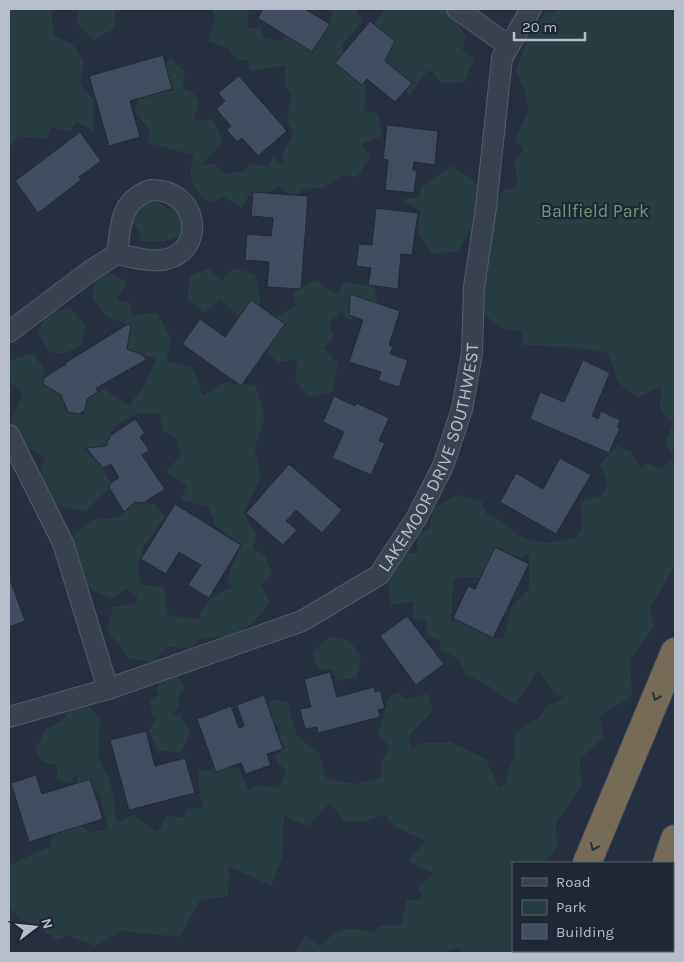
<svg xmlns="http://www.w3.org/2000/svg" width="684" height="962" viewBox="0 0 684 962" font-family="Karla,sans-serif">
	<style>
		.green { fill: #273d41; fill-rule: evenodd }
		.building { fill: #414d60; stroke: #202937 }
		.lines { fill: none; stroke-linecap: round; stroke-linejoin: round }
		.street-casing { stroke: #545d6b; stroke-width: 22 }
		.highway-casing { stroke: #414a58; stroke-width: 30 }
		.street { stroke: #394250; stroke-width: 20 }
		.highway { stroke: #766b56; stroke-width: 28 }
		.oneway { stroke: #272e38 }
		.labels { text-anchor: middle; stroke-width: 4.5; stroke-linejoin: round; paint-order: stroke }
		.park-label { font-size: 18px; fill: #6c9c79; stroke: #1e2735 }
		.street-label { font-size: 18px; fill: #b6bdcb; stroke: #1e2735 }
	</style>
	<rect width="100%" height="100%" fill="#252f40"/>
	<g class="green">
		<polygon points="9,9 51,9 54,35 73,45 84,62 80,84 93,99 94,131 77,122 70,132 51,127 46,139 19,136 9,148"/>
		<polygon points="78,9 115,9 115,28 94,40 77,24"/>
		<path d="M212,9h37l-2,19 14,-1 2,10 18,4 20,-13 24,6 8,-24 22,-1 7,13 -20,23 4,29 20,11 -2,25 14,4 4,22 -21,8 9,13 -13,20 -14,-2 -21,13 -19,1 -10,9 -15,-12 -15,13 -15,-3 -6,12 -19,-11 -12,6c-21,-15 -24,-24 -17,-49 -17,-2 -30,-8 -46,-11l1,-12 -14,-20c6,-27 15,-36 36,-52l14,13 -3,16 9,3 8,10 -5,20 19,-2 10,23 -21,23 13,-1 11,11 8,-4 9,2 7,-9 18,2 4,-9 11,8v-13l10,-17 -6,-18 5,-22 -8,-10 1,-20 -34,6 -3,-11h-11l-9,-12 -20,-7 7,-22z"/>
		<polygon points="381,9 448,9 466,37 462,50 474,58 465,82 441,83 429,69 410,95 378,64 371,29 383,10"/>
		<path d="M557,9h118v557l-25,42 4,19 -24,32 2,37 -32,20 3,21 -23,22 1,27 -25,37 1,24 -13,16h-31l-1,90h-47l-8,-6 -12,6h-151l11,-17 14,10c22,-19 28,-21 56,-13l4,-8h22l6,-25 16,-1 -5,-13 16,-12 -26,-13 17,-20 -30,-14 -10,-12 -19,6 -21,1 -15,-19 -22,23 -24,-10 -2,42 -11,28 -42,-20 -1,30 -28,4 -20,37 -59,-6 -26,15 -28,-11 -9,5 -35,-20 -14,-12v-43l40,-18 4,-16 26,-8 11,9 18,-2 -9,-39 -4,5 -17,-11 -2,-12 -6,10 -13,-3v-15l-15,-3 -7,-12 11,-21 16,-8 9,-12 16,-3 13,12 -2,40 12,21 7,43 17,-7 24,18 8,-17 17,1 5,-8 15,-1c-4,-12 -3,-24 -5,-37h13l4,-7 24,4 9,21 13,-4 18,3 7,-15 -12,-17 11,-8 -5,-9 -1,-12 -12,-11 1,-13 7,-4 13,4 9,33 22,17 7,25 30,6 26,-7 -2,-14 10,-16 -12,-12 10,-37 10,-6 7,7 22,-5 6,17 -24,25 2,13 9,-6 30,-1 36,17 13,28 8,-3 1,-14 7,-12 -1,-24 24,-16 10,-12 17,-9 -10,-3 -17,-24 -23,34 -31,-21 -18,-8 -8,-16 -17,-9 -1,-10 -13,-4 -1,-15 -13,-3v-17l-22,4 -7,-56 34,5 -2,-24h13l4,-22 24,-13 24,6 6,14c21,5 23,17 37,23 17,7 35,4 52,0l6,-11 -1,-26 20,-5 7,-12 -8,-20 17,-18 13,5 11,17 6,-5 14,6 13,-13 -9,-12 8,-20 -13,-15 1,-23 -24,12 -19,-16 -10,-29 -39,-6 -46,-2 -1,-15h-16l-22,-15 -5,-27 9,-14 -4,-23 9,-25 -2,-13 11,-23 15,-2 -2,-29 7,-7 1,-4 -8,-8c3,-9 10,-20 12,-26 4,-15 -6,-30 -11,-43l16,-45 14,-13h8zM503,548l7,13 19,-7v35l-17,18 -9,33 -10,-3 -25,-23 -17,9 2,-43 9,-3 21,1 13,-24z"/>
		<polygon points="452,166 478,184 481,211 458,251 432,254 418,233 420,210 402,200 419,197 421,187"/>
		<path d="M154,198l13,11 8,-4 12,23c-14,15 -26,15 -46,13l-3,-13 -9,-7 7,-16z"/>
		<polygon points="234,268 255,275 261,306 237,316 221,299 205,313 187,299 190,275 209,269 222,280"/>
		<path d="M107,272l21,10 -12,18 15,3v12l26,-2 14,25 -5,23 26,6 11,29 20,-13 32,2 10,31 -11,34 7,26 -17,37 12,21 -3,15 12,6 7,20 -11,10 9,18 -17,20 -19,12 -36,4 -7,9 -24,-1 -14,15 -24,-4 -22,-28 6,-23 23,-3 1,-9 -12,-6 -13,10 -28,-13 -10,-33v-18l18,-15 27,-3 16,-15 19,2 11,13 -21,29 -7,23 5,16 22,2 3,28 31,4c7,-18 16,-24 34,-32l-5,-8 14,-34 -26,-20 -7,-18 -28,-7 7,-14 -21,-14 15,-17 -5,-16 -13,-8 -4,-18 -21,1 -24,12 -8,20 -24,3 17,14 13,22 -27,27 -31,-8 -14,-31 5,-16 -23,-12 -11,-23 12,-29 -14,-12 1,-21 23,-7 12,18 -2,13 18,11 7,17 16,3 3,-16 17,-10 25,17 16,-22 11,-25 -29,-10 4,-24 -23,-7 -15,-18 1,-19z"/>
		<polygon points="315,280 337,294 345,282 374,286 378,307 349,320 341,311 329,324 334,337 323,348 338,363 332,392 309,397 295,380 298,359 277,363 265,347 271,320 296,306 294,292"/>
		<polygon points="70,308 85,325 81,346 63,354 49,352 38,332 50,311"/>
		<polygon points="332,636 350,641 361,657 357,677 337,681 333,669 318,669 312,652"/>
		<polygon points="177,676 185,688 177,697 180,707 171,714 180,715 190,733 181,752 158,751 149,730 157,718 153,717 150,700 160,694 156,690 159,683"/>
	</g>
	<g class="building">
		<polygon points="263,9 305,9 330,24 312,52 258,18"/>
		<polygon points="370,21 395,41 385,61 412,83 395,102 367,79 362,85 335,63"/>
		<polygon points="163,55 172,89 130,101 140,137 109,146 89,76"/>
		<polygon points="239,76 287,131 258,156 242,138 237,142 227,130 231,126 216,109 225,101 218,93"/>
		<polygon points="387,125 438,131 435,165 414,162 413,170 417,170 414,193 385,190 388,160 383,159"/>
		<polygon points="80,132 101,161 79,177 81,180 38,213 15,181"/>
		<polygon points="253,192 308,196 301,289 267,287 269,262 245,260 247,234 271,236 273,218 251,216"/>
		<polygon points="376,208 418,213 412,255 401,254 398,289 368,285 371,268 356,266 359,244 372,245"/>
		<polygon points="350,294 400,311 389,345 393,347 390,354 408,360 399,387 378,380 381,372 349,362 363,320 349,315"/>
		<polygon points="251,300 285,324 241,386 182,344 200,319 225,337"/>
		<polygon points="128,324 131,325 127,349 143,355 146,360 96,388 98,392 87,399 85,410 79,414 68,412 61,395 43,384 44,378 66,364 65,363"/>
		<polygon points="583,360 610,373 592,416 598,419 601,411 620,420 617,427 620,428 609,453 530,419 540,392 564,402"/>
		<polygon points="334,396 355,406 356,403 389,418 379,441 385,443 371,475 332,458 344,432 323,422"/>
		<polygon points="135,419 145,433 140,437 149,450 142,455 165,489 143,503 135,502 124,512 109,487 111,483 119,478 111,464 103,468 86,448 106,446 110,436"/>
		<polygon points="560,458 591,475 556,534 500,502 516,473 543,489"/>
		<polygon points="289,464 342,510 322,533 296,510 286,521 297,530 283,545 246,513"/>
		<polygon points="175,504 241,545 209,598 188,585 201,565 179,552 166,574 141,559"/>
		<polygon points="495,547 529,564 493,638 453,618 468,586 475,589"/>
		<polygon points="10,579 25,621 9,627 9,580"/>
		<polygon points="407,616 444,664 416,685 380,636"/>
		<polygon points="330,672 337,697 374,687 375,692 380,690 385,708 378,710 380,717 318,733 317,727 305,729 300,709 311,707 304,679"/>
		<polygon points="264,695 283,749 267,754 271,765 246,774 241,763 216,772 197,719 231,706 239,728 244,726 237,705"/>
		<polygon points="146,731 155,766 185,758 195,793 129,810 110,740"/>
		<polygon points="36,775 42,794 90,779 103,819 29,842 11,783"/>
	</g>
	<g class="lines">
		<g class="street-casing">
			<g id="street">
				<polyline points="457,9 509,46"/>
				<path d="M150,190c48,-2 57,58 17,69 -16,4 -34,-2 -50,-5 4,-29 2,-52 33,-64z"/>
				<polyline points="9,332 90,271 117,254"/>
				<polyline points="9,435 63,543 108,689"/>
				<path id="s1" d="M9,717l99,-28 194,-68 77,-46 38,-58 26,-51 19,-57 10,-56 2,-66 12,-80 16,-149 29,-49"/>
			</g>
		</g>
		<g class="highway-casing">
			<g id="highway">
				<polyline points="587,863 675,652"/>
				<polyline points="667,863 675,839"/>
				<polyline points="549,953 550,951"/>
				<polyline points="635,953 636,951"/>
			</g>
		</g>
		<use href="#street" class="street"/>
		<use href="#highway" class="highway"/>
	</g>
	<defs><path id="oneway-chevron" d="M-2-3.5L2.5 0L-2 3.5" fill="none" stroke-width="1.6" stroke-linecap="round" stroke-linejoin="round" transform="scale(1.25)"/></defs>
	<g class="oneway">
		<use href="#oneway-chevron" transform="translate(656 697) rotate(113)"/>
		<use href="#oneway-chevron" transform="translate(594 847) rotate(113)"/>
	</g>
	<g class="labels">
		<g class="park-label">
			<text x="595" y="217">Ballfield Park</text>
		</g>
		<g class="street-label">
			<text dy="6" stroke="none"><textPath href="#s1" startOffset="528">LAKEMOOR DRIVE SOUTHWEST</textPath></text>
		</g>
	</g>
	<rect width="684" height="962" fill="none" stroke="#b6bdcb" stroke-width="20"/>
	<rect x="512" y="862" width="162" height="90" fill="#1e2735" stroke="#5b6371"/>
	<rect x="522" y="878" width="25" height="8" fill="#394250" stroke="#5b6371"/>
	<text x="556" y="887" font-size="15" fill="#b6bdcb">Road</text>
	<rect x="522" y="900" width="25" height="15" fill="#273d41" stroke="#5b6371"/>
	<text x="556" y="912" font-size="15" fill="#b6bdcb">Park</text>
	<rect x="522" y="924" width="25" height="15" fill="#414d60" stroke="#5b6371"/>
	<text x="556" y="937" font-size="15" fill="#b6bdcb">Building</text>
	<g transform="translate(35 927) rotate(74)" stroke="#1e2735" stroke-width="4" paint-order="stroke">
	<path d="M0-4L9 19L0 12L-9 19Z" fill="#b6bdcb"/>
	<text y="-8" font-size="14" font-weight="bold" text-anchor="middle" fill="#b6bdcb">N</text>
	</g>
	<path d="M514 32v8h71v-8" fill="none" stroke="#b6bdcb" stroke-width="2.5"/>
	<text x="522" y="32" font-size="15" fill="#b6bdcb" stroke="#1e2735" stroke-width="4" paint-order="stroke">20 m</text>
</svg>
